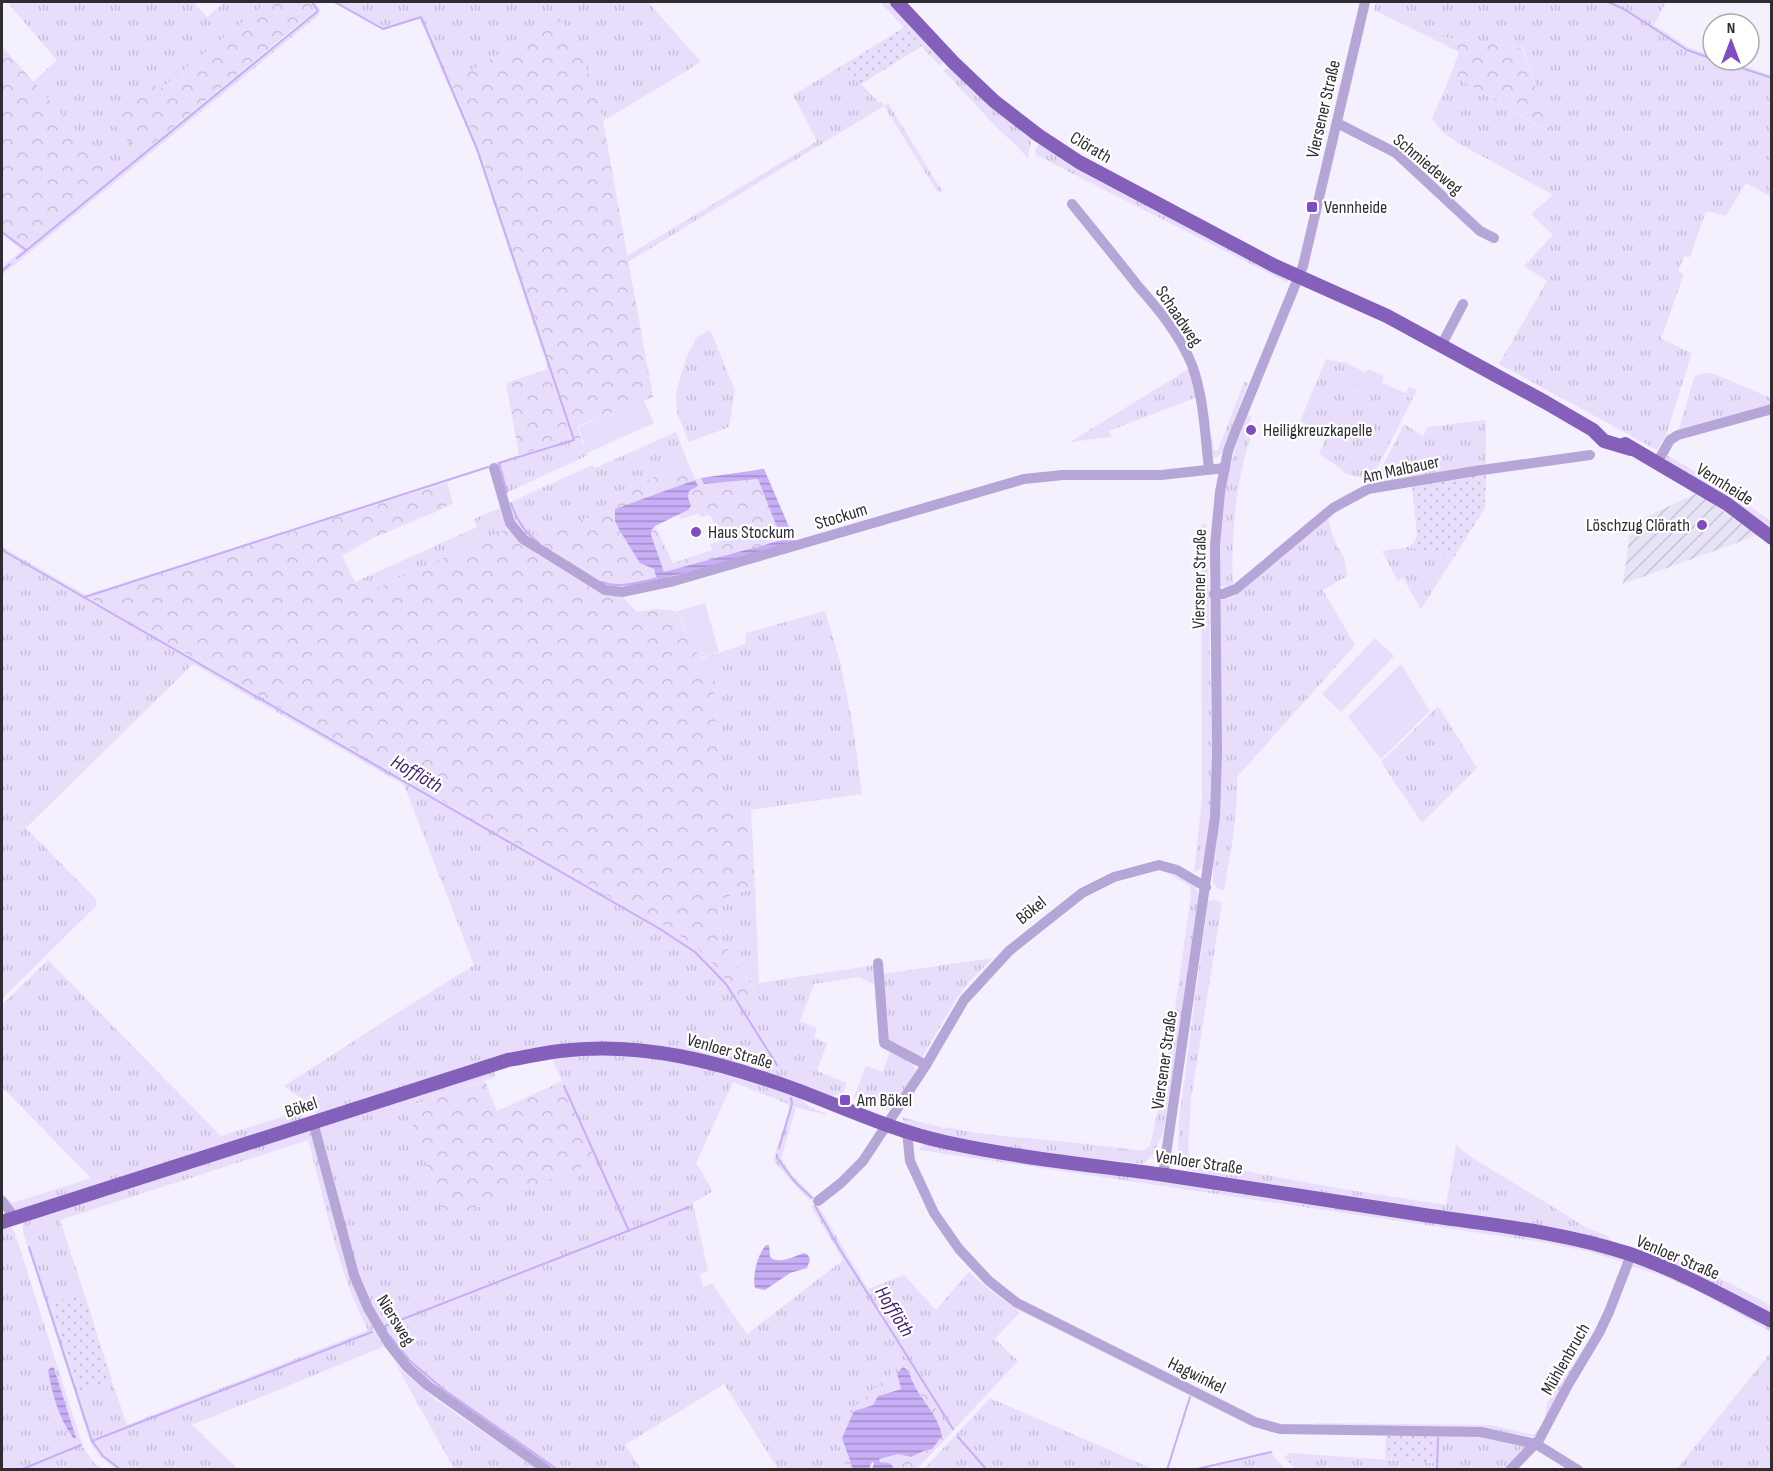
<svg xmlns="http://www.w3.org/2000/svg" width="1773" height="1471" viewBox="0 0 1773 1471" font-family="'Sofia Sans Condensed',sans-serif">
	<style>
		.industrial { fill: url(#industrial-furrows) }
		.grass { fill: url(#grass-tufts); fill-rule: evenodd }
		.forest { fill: url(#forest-crowns) }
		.park { fill: #e8defc }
		.garden { fill: url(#garden-dots) }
		.water { fill: url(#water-rules) }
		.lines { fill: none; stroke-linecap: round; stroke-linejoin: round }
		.stream { stroke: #c7aef6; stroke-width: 2 }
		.minor { stroke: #b6a5d7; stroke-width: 10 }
		.major { stroke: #8460bb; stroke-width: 14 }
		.poi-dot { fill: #7f4cc4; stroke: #fff; stroke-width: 2 }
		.labels { text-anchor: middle; stroke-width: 4.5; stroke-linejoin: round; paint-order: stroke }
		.street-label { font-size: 18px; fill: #2f2d32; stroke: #fff }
		.poi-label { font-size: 18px; fill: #2f2d32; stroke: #fff; text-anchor: start }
		.water-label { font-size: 20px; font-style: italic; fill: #431e70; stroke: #fff }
	</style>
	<defs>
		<pattern id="industrial-furrows" width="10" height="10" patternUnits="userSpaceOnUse" patternTransform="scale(1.5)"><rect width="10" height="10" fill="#e8e2f7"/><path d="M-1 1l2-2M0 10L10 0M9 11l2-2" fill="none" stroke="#c7c2d4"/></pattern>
		<pattern id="grass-tufts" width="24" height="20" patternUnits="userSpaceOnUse" patternTransform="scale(1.5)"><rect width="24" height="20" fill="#e8defc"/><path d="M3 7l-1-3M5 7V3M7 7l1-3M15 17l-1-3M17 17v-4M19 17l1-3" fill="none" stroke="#c7bfd8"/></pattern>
		<pattern id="forest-crowns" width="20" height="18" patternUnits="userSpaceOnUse" patternTransform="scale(1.5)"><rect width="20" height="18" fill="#e8defc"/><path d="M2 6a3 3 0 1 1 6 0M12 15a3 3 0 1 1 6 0" fill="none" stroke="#c7bfd8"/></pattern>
		<pattern id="garden-dots" width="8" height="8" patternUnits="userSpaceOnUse" patternTransform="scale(1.5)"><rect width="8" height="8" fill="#e8defc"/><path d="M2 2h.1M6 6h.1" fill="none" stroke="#c7bfd8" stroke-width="1.8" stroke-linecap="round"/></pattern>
		<pattern id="water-rules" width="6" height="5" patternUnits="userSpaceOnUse" patternTransform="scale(1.5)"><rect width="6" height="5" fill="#c7aef6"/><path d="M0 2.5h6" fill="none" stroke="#a28ec8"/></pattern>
	</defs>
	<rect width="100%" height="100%" fill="#f4f0fe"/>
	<polygon class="industrial" points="1697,493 1758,535 1623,584 1631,524"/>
	<g class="grass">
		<polygon points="7,2 193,2 207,17 225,2 266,2 267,3 159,90 150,80 140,154 316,11 310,2 315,2 320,9 319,15 2,275 2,267 22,250 2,235 2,231 25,248 114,174 33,82 57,60"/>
		<polygon points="331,2 648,2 701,62 603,121 595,88 451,83 479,149 576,440 581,439 588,455 506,493 498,466 494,463 571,438 476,150 420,19 383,30"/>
		<polygon points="880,2 890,2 944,61 940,66"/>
		<polygon points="1376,2 1666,2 1654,25 1688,47 1713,56 1713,60 1726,60 1771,75 1771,197 1746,183 1726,216 1706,211 1690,257 1684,256 1678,272 1684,274 1661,339 1692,353 1666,435 1657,450 1499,364 1547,281 1524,266 1553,235 1531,214 1553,195 1458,143 1444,133 1432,119 1451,74 1551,134 1523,48 1425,35 1374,10"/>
		<polygon points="843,65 879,103 882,101 884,106 888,103 942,191 938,193 884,106 628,262 627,256 817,141 793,95"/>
		<path d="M949,69l6,1 76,66c2,9 -5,14 -2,24l-12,-14 -19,-17 -55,-59z"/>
		<polygon points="1039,144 1284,276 1288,279 1288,283 1036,155 1035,150"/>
		<polygon points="710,330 735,390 729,427 689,442 677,413 676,392 687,356 697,337"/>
		<polygon points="1326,359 1347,363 1348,383 1413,398 1371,480 1343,473 1343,470 1319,454 1328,433 1300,421"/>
		<polygon points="1190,368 1197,397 1109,431 1111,437 1070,442"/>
		<polygon points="1707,373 1712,373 1771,398 1771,406 1678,432 1694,378 1697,375"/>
		<polygon points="1244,382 1248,383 1221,454 1216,458 1213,457 1208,439 1212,438 1214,450 1218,450"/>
		<path d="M1246,415l6,1 -7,16 5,6c-15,49 -19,97 -17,149l-15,-1c1,-29 0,-57 5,-85 4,-30 14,-58 23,-86z"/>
		<polygon points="1486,420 1486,466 1373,485 1404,424 1423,436 1427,427"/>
		<polygon points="676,432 688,463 607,497 612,510 533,536 544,545 611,585 620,584 656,577 657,580 620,587 610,587 527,537 517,525 509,503 592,465 595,468"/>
		<polygon points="1667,455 1740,498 1771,522 1771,531 1667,463"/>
		<path d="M488,466l1,2 -401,129 529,304c28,14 57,28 81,48 15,13 28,31 39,47l19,-3 -35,-55 -2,-38 36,-13 4,96 116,-18 2,21 -18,-9 -45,7 -14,37 17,7 -3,10 13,5 -10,28 30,12 -4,9 6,3 -24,1 -50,-18 -197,-34 -261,72 -3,-9 -30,-21 110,-71 80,-50 -70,-180 -211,-121 -167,164 70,71v7l-94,93v-452l84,48z"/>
		<polygon points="500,508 507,529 362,595 355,582 477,527 474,519"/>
		<path d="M1328,518l5,19 11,21 3,18 -24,14 32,55 -118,132c1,39 -7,76 -13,114l-6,-2 -5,-6v-12l7,-66 -2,-204 15,-4z"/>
		<polygon points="1201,524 1206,524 1209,599 1212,758 1211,807 1204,867 1194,872 1202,799"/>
		<polygon points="1408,547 1454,557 1421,609 1403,578 1398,581 1382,551"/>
		<polygon points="825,611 841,665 853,727 862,794 722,814 713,683 700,659 745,644 746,633"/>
		<polygon points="1438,706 1477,768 1422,823 1381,762"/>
		<path d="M1164,871l29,12 7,13 -14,104 -23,133 -10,21 -10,10 -128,-14 -71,-14 -38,-11 -5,-8 43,11 1,-1c44,10 88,11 133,16 21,2 43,5 64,8l8,-5 16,-74 25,-177 -1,-9z"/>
		<polygon points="1215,900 1222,903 1191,1100 1188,1153 1195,1162 1337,1188 1446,1205 1456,1145 1468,1155 1587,1228 1608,1236 1612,1242 1197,1172 1186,1169 1178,1153 1179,1120 1208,901"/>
		<polygon points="993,958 969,982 957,998 921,1059 886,1041 881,974"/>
		<polygon points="48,960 221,1136 301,1111 304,1119 17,1212 2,1196 2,1194 12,1203 91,1178 2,1087 2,1005"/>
		<polygon points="891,1049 912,1060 916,1071 894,1106 888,1109 854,1097 866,1066 883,1072"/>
		<polygon points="623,1054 712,1066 794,1094 810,1107 827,1114 825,1115 795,1107 795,1111 781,1159 794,1177 815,1198 809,1200 774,1162 774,1157 789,1110 788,1104 733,1082 696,1163 713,1191 693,1203 708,1271 700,1274 703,1287 712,1284 747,1334 843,1260 812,1208 811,1205 817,1204 868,1289 904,1275 936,1310 969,1272 992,1292 1020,1312 995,1339 1018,1361 951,1433 905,1360 837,1437 846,1469 778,1469 724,1384 625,1445 641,1469 553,1469 441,1391 408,1363 389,1339 363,1294 318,1133 320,1127 494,1071 495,1077 407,1107 447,1220 564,1085 553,1061 554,1055"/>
		<path d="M304,1131l7,2 72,214 -191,78 46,44h-122l-16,-12 -9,-13 -68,-212v-9l5,-4zM308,1140c17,61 30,134 60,190l-241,95 -15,-44 -33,11 -28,-88 33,-11 -24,-73z"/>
		<path d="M932,1143l26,7 131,22 86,11 368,55 45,10 33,9 4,4v3c-8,22 -15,44 -26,65 -11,23 -27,43 -39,65 -8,14 -13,34 -26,43l-47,-8 -164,-4 -10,-2 177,2 44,10 8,-10h2l3,-22 50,-74 26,-67 -37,-11 -45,-9 -622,-92 4,-6z"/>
		<polygon points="5,1226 11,1227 15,1233 83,1447 95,1464 103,1469 2,1469 2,1228"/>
		<path d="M1637,1241c47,19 91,40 134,65v10l-130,-65 -3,-5z"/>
		<path d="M1638,1263l40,16 93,48v5c-44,-24 -92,-55 -142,-66l4,-2z"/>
		<polygon points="1771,1352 1771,1469 1677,1469"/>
		<polygon points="393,1359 401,1370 435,1399 537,1469 454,1469"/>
		<polygon points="990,1398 1153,1469 924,1469"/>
		<polygon points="1436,1435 1488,1437 1524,1445 1525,1447 1506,1470 1295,1469 1284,1457 1290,1453 1435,1463"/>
		<polygon points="1273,1451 1272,1454 1285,1469 1217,1469 1219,1465 1201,1469 1187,1470"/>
	</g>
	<g class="forest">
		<polygon points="266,2 310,2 316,10 140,154 106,116 150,79 159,90 267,3"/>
		<polygon points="559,18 570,34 595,88 603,121 653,397 577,426 581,439 575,441 479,149 451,82"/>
		<polygon points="1425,35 1522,48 1552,134 1451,74 1459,52"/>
		<polygon points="2,46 115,175 25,248 2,231"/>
		<polygon points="548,369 571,438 519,455 506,383"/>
		<polygon points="688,463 695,479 701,478 704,484 758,479 783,540 664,573 651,535 651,530 655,526 673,563 712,550 710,544 721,541 710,515 701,517 699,513 681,519 679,515 688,510 691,506 688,497 689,491 615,509 654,569 656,577 620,584 611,585 544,545 532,536 612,510 607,497"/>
		<path d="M447,482l6,21 -13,7 -67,28 -31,18 20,39 145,-66 31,26 59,36 8,4 17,1 15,16 20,-3 19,2 37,72 9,130 29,-3 4,77 -36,13 2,38 35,56 -19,2c-11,-16 -24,-34 -39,-47 -24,-20 -53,-34 -81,-48l-529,-304z"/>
		<polygon points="485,1081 497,1111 562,1081 564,1085 563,1087 596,1161 446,1220 406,1107"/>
		<polygon points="906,1360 951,1433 917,1469 892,1469 893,1466 880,1461 879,1459 898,1454 911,1457 924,1451 932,1449 940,1425 911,1380 909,1371 901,1388 878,1396 873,1405 854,1411 842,1438 853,1469 846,1469 837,1437 844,1416"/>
	</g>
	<g class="park">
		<polygon points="1347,363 1366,373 1368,369 1384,376 1382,383 1406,393 1409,387 1417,390 1413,398 1347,383"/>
		<polygon points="643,399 654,423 587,453 578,427"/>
		<polygon points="705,603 719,652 700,658 677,611"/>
		<polygon points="1375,638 1394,656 1341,712 1322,694"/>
		<polygon points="1401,664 1430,711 1381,759 1348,717"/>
	</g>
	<g class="garden">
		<polygon points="905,27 922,46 861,84 843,65"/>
		<polygon points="1486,473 1485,508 1454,557 1408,547 1414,543 1417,535 1412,485"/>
		<polygon points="84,1293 112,1381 79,1392 51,1303"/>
		<polygon points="1386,1435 1436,1435 1436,1463 1385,1459"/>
	</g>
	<g class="water">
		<polygon points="764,469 796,543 657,580 654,569 640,563 620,531 615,521 615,509 695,480 698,486 689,491 688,497 691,506 688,510 655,526 651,530 651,535 664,572 782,540 758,479 704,484 701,478"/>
		<path d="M766,1245h3l1,12c9,8 24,-1 34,-4l4,2 2,5 -3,8 -17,5 -25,17 -10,-2c-3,-13 3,-34 11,-43z"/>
		<path d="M52,1367l2,1 22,70 -2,1c-15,-20 -22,-45 -26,-69z"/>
		<path d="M903,1367l6,4c5,24 29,40 33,65l-10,13 -8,2 -13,6 -13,-3 -19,5 1,3 9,1 4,3 -1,3h-20l2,-6 -2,-1 -3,7h-16l-11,-31 12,-27 19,-6 5,-9 23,-7 -4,-16z"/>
	</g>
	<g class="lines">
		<g class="stream">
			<polyline points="335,2 383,29 421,17 477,149 574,440 499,463 507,492"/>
			<polyline points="1608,2 1624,9 1687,50 1713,59"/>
			<polyline points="1717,60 1772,78"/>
			<polyline points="2,232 26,250"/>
			<polyline points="17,258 318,11 312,2"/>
			<polyline points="2,271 10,264"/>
			<path d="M511,503c5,17 13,29 28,40"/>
			<polyline points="2,550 660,929 695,952 726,984 777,1065"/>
			<path d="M602,582c17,7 35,0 53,-3"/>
			<polyline points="85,597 488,467"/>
			<polyline points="564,1086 629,1231"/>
			<polyline points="779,1148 792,1104 791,1098"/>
			<polyline points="777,1155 777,1158 794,1181 812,1198"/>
			<polyline points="815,1206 839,1248 953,1429"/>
			<polyline points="29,1247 92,1441 372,1332"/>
			<polyline points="386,1329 385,1326 689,1207"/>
			<polyline points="390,1336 410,1361 443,1389 558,1470"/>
			<polyline points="958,1437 987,1470"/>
			<polyline points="92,1441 103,1456 121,1470"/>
			<polyline points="20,1470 81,1445"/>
			<polyline points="1167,1470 1190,1397"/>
			<polyline points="1193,1470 1271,1452"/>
			<polyline points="1437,1470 1438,1438"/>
		</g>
		<g class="minor">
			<polyline points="1337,123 1396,153 1480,231 1494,238"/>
			<path d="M1072,204c22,27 44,54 66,82 21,24 42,49 54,79 12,33 13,70 17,104"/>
			<polyline points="1441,346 1463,304"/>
			<polyline points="1657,463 1670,440 1678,435 1772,409"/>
			<polyline points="494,468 510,523 523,539 605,590 622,592 674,581 1024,479 1063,475 1161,475 1225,468"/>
			<polyline points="1214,594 1223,594 1236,589 1333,508 1368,489 1475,471 1590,455"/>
			<polyline points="878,963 884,1043 926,1065"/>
			<polyline points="313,1122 354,1275 368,1308 389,1344 407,1367 427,1385 547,1470"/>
			<polyline points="907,1131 910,1161 934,1213 959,1249 989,1281 1017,1303 1255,1422 1280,1429 1481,1432 1536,1444 1578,1470"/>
			<polyline points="1163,1175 1215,817 1217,754 1215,545 1220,492 1228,451 1235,432 1303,266 1365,2"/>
			<polyline points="2,1201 15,1218"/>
			<polyline points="818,1201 841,1183 863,1161 926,1065 964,1000 1009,951 1082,893 1114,877 1159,865 1177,870 1206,887"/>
			<polyline points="1510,1470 1539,1440 1568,1385 1599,1333 1609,1312 1631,1255"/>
		</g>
		<g class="major">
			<polyline points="897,2 953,62 994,101 1038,135 1079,162 1275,266 1387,316 1545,402 1593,430 1604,441 1631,449"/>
			<polyline points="1625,444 1727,504 1772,538"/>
			<path d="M2,1222l506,-162c18,-3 35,-7 52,-9 82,-10 160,11 237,39 48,18 97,41 148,52 72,16 147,23 220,33 86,13 173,27 259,40 69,10 139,17 206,39 49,17 95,43 142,67"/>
		</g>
	</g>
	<g class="poi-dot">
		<rect x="1306" y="201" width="12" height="12" rx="3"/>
		<circle cx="1251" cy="430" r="6"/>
		<circle cx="1702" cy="525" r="6"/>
		<circle cx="696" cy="532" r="6"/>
		<rect x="839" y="1094" width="12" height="12" rx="3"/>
	</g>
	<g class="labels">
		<g class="street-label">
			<text transform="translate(1323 109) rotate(-77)" y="6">Viersener Straße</text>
			<text transform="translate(1091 147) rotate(31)" y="6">Clörath</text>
			<text transform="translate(1428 164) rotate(40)" y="6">Schmiedeweg</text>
			<text transform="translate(1179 316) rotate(56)" y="6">Schaadweg</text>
			<text transform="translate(1401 469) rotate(-12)" y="6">Am Malbauer</text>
			<text transform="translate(1725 484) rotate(32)" y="6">Vennheide</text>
			<text transform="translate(841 516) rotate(-17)" y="6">Stockum</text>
			<text transform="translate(1199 579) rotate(-89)" y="6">Viersener Straße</text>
			<text transform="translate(1031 910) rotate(-39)" y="6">Bökel</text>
			<text transform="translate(730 1051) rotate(16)" y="6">Venloer Straße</text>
			<text transform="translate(1164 1060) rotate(-82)" y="6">Viersener Straße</text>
			<text transform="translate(301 1107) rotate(-18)" y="6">Bökel</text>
			<text transform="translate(1199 1162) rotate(8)" y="6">Venloer Straße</text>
			<text transform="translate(1678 1257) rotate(23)" y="6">Venloer Straße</text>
			<text transform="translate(396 1320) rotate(58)" y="6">Niersweg</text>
			<text transform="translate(1565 1359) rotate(-60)" y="6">Mühlenbruch</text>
			<text transform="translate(1197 1375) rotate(26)" y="6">Hagwinkel</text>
		</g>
		<g class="poi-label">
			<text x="1324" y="213">Vennheide</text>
			<text x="1263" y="436">Heiligkreuzkapelle</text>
			<text x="1690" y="531" text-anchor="end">Löschzug Clörath</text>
			<text x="708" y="538">Haus Stockum</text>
			<text x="857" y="1106">Am Bökel</text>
		</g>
		<g class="water-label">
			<text transform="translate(417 773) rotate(30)" y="7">Hofflöth</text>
			<text transform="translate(895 1311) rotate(58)" y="7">Hofflöth</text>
		</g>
	</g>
	<rect width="1773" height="1471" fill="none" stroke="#2f2d32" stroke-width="6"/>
	<g transform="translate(1731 42)"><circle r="28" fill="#ffffff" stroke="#acabad" stroke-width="1.5"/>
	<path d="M0-4.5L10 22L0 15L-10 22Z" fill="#7f4cc4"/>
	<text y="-9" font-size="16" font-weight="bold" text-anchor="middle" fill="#2f2d32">N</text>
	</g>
</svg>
